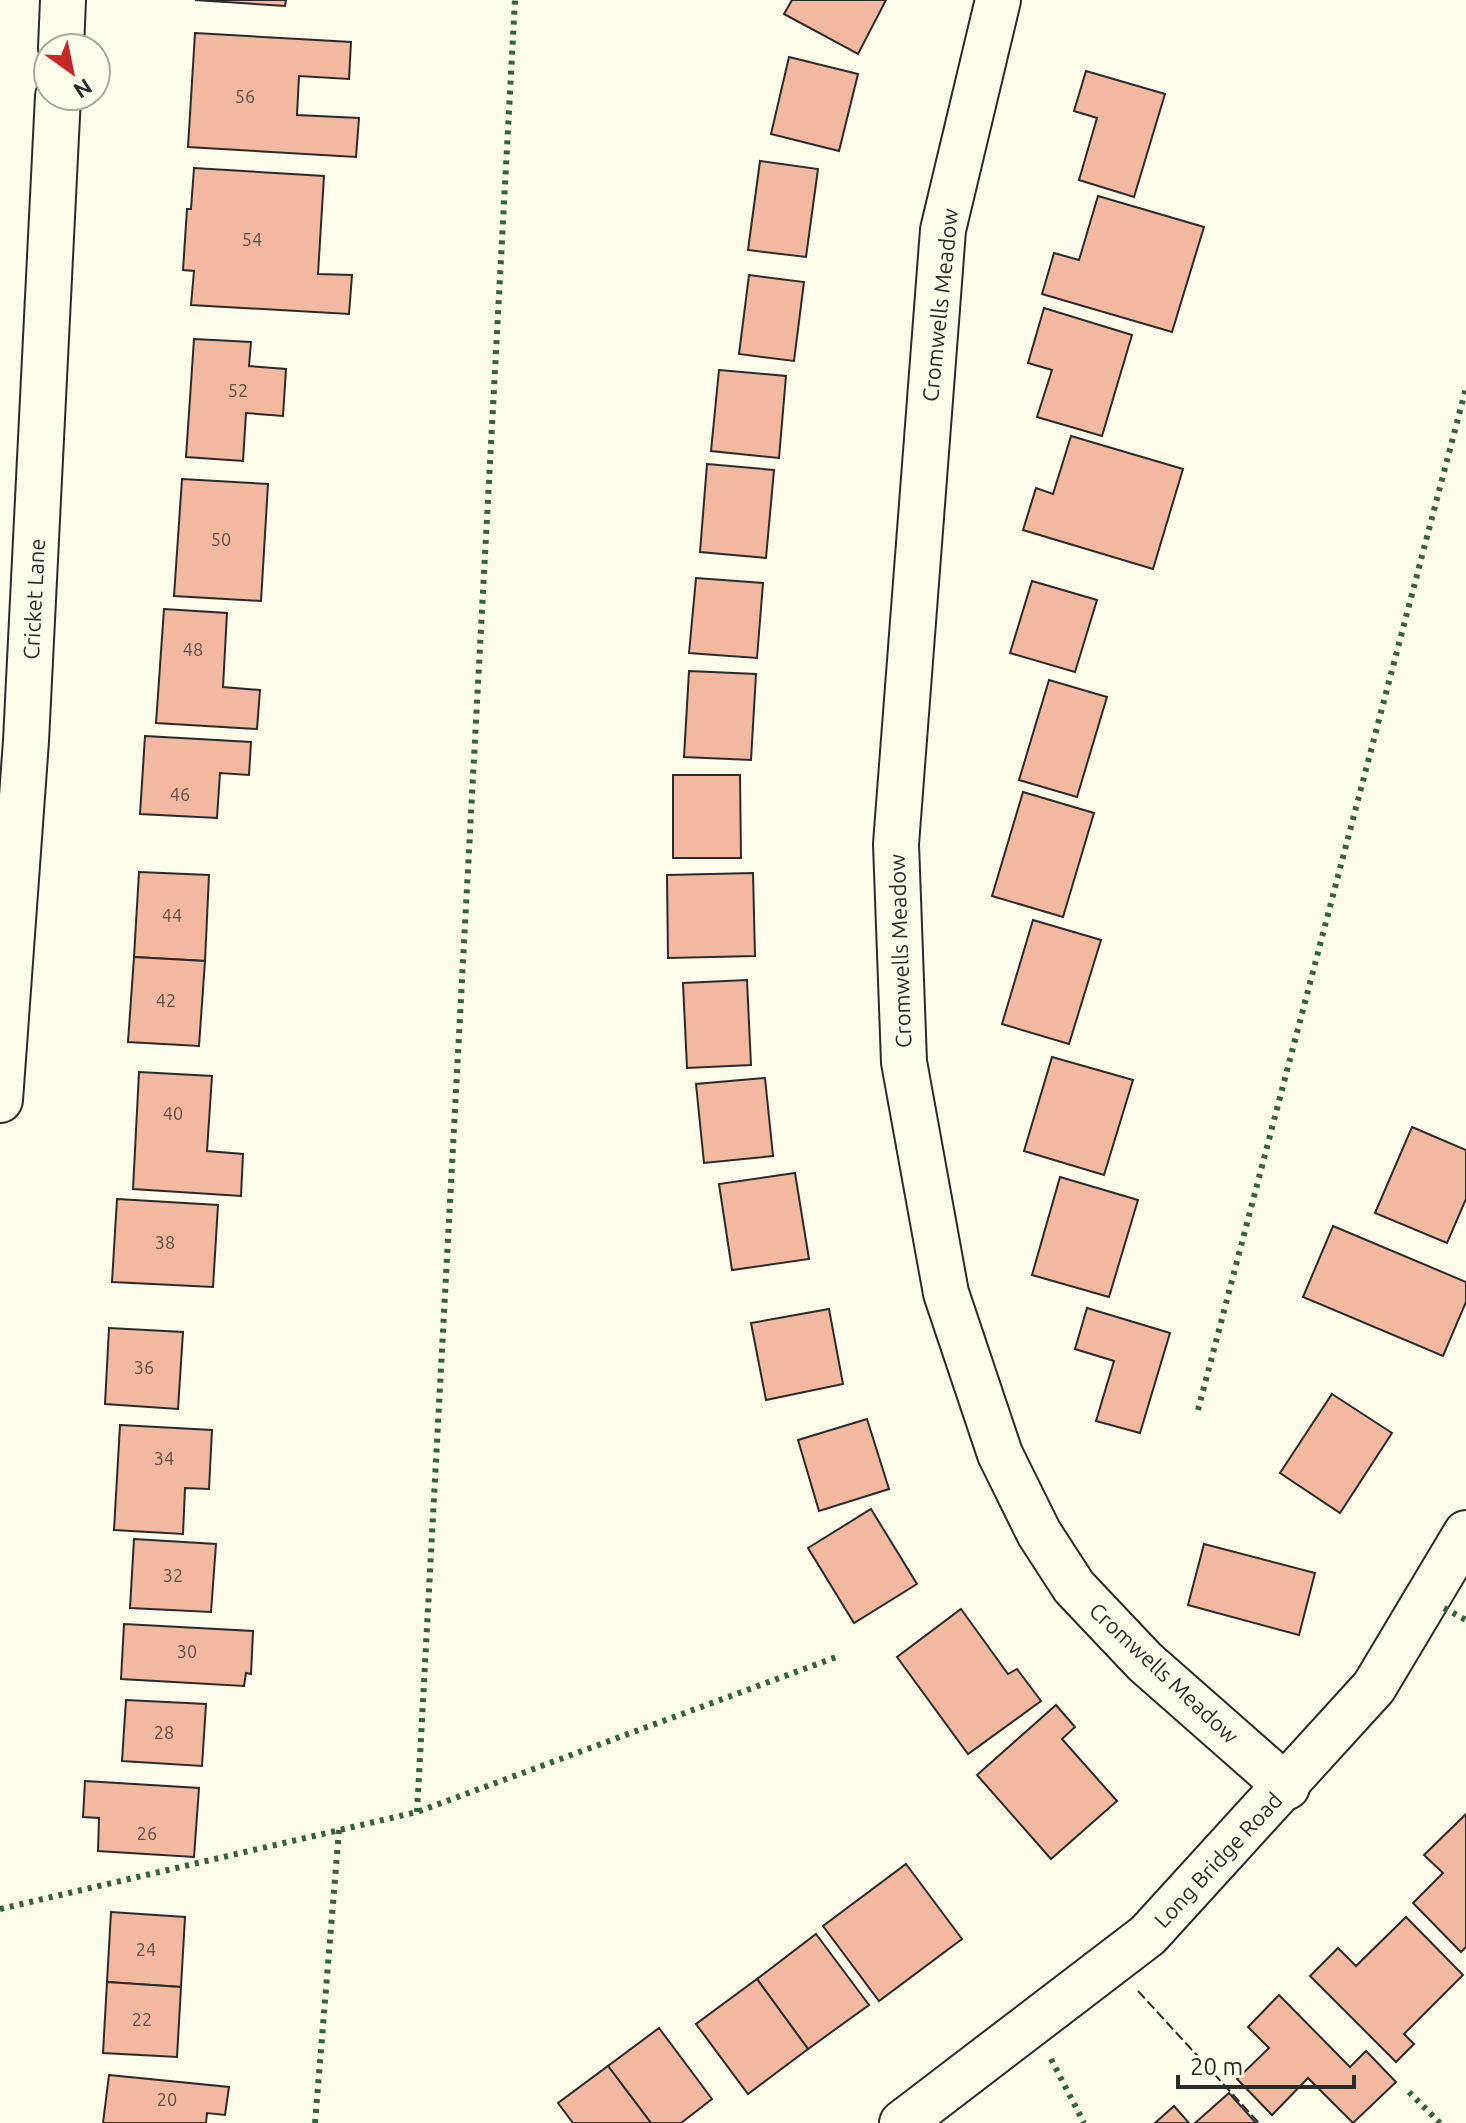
<svg xmlns="http://www.w3.org/2000/svg" width="1466" height="2123" viewBox="0 0 1466 2123" font-family="Ubuntu,sans-serif">
	<style>
		.building { fill: #f2b8a0; stroke: #2b2b2b; stroke-width: 2 }
		.lines { fill: none; stroke-linecap: round; stroke-linejoin: round }
		.street-casing { stroke: #2b2b2b; stroke-width: 48 }
		.secondary-casing { stroke: #2b2b2b; stroke-width: 48 }
		.street { stroke: #fdfbea; stroke-width: 44 }
		.secondary { stroke: #fdfbea; stroke-width: 44 }
		.hedge { stroke: #34623c; stroke-width: 6; stroke-dasharray: 4 6; stroke-linecap: butt }
		.fence { stroke: #2b2b2b; stroke-width: 2; stroke-dasharray: 10 4; stroke-linecap: butt }
		.labels { text-anchor: middle; stroke-width: 6; stroke-linejoin: round; paint-order: stroke }
		.number-label { font-size: 18px; fill: #5d4e48 }
		.street-label { font-size: 22px; fill: #2b2b2b; stroke: #fdfbea }
	</style>
	<rect width="100%" height="100%" fill="#fdfbea"/>
	<g class="building">
		<polygon points="195,0 286,0 285,6"/>
		<polygon points="792,0 886,0 858,54 784,14"/>
		<polygon points="195,33 351,42 349,79 299,76 297,115 359,118 356,157 188,147"/>
		<polygon points="789,57 858,74 839,151 771,134"/>
		<polygon points="1086,71 1165,94 1134,197 1079,180 1097,118 1074,111"/>
		<polygon points="760,161 818,169 806,257 748,250"/>
		<polygon points="194,168 324,176 318,274 352,275 349,314 191,305 194,271 183,270 187,209 191,209"/>
		<polygon points="1098,196 1204,227 1172,332 1042,294 1054,253 1079,260"/>
		<polygon points="749,275 804,282 794,361 739,354"/>
		<polygon points="1044,308 1132,335 1102,436 1037,417 1052,370 1028,363"/>
		<polygon points="194,339 251,342 249,366 286,369 283,416 246,413 243,461 186,457"/>
		<polygon points="719,370 786,376 779,458 711,451"/>
		<polygon points="1071,436 1183,469 1153,569 1023,530 1036,488 1053,494"/>
		<polygon points="707,464 774,470 766,558 700,552"/>
		<polygon points="182,479 268,484 261,601 174,596"/>
		<polygon points="696,578 763,583 757,658 689,653"/>
		<polygon points="1032,581 1097,600 1075,672 1010,653"/>
		<polygon points="164,609 227,613 223,687 260,690 257,729 156,723"/>
		<polygon points="689,671 756,674 751,760 684,757"/>
		<polygon points="1049,680 1107,697 1077,797 1019,780"/>
		<polygon points="145,736 251,742 249,775 220,773 217,818 140,814"/>
		<polygon points="673,775 740,775 741,858 673,858"/>
		<polygon points="1023,792 1094,813 1063,917 992,896"/>
		<polygon points="139,872 209,875 205,961 134,957"/>
		<polygon points="753,873 755,956 668,958 667,875"/>
		<polygon points="1033,920 1101,940 1069,1044 1002,1024"/>
		<polygon points="134,957 205,961 199,1046 128,1042"/>
		<polygon points="747,980 751,1065 687,1068 683,983"/>
		<polygon points="1052,1057 1133,1080 1104,1175 1024,1151"/>
		<polygon points="139,1072 212,1076 207,1151 243,1154 241,1196 133,1189"/>
		<polygon points="765,1078 773,1156 704,1163 696,1084"/>
		<polygon points="1412,1127 1466,1150 1466,1199 1447,1243 1375,1213"/>
		<polygon points="795,1173 809,1259 732,1270 719,1184"/>
		<polygon points="1060,1177 1138,1200 1109,1297 1032,1275"/>
		<polygon points="117,1199 218,1205 213,1287 112,1282"/>
		<polygon points="1333,1226 1466,1282 1466,1302 1443,1356 1303,1297"/>
		<polygon points="1087,1308 1170,1333 1140,1433 1096,1421 1114,1361 1075,1349"/>
		<polygon points="829,1309 843,1384 766,1400 751,1323"/>
		<polygon points="109,1328 183,1332 178,1409 105,1404"/>
		<polygon points="1332,1394 1392,1433 1340,1513 1280,1473"/>
		<polygon points="867,1419 889,1489 819,1511 798,1440"/>
		<polygon points="120,1425 212,1430 209,1489 185,1488 183,1534 114,1530"/>
		<polygon points="871,1509 917,1584 854,1623 808,1548"/>
		<polygon points="134,1539 216,1544 211,1612 130,1608"/>
		<polygon points="1204,1544 1315,1573 1299,1635 1188,1605"/>
		<polygon points="961,1609 1008,1674 1017,1669 1041,1701 968,1754 897,1657"/>
		<polygon points="124,1624 253,1631 251,1674 246,1673 244,1686 121,1679"/>
		<polygon points="126,1700 206,1704 202,1766 122,1761"/>
		<polygon points="1056,1705 1075,1727 1062,1739 1117,1801 1051,1859 977,1775"/>
		<polygon points="85,1781 199,1788 194,1857 98,1851 99,1818 83,1817"/>
		<polygon points="1466,1814 1466,1947 1461,1952 1413,1903 1443,1873 1424,1855"/>
		<polygon points="906,1864 962,1939 879,2001 823,1926"/>
		<polygon points="111,1912 185,1917 181,1987 107,1982"/>
		<polygon points="1406,1917 1463,1975 1404,2034 1414,2044 1396,2062 1310,1976 1338,1948 1356,1966"/>
		<polygon points="816,1934 869,2005 808,2049 757,1979"/>
		<polygon points="757,1979 808,2049 748,2094 696,2024"/>
		<polygon points="107,1982 181,1987 177,2057 103,2053"/>
		<polygon points="1279,1995 1350,2067 1366,2051 1396,2082 1353,2123 1308,2078 1272,2115 1237,2079 1269,2048 1248,2027"/>
		<polygon points="659,2028 712,2099 681,2123 651,2123 608,2066"/>
		<polygon points="608,2066 651,2123 573,2123 558,2103"/>
		<polygon points="109,2075 229,2087 225,2115 207,2113 206,2123 103,2123"/>
		<polygon points="1229,2093 1256,2123 1195,2123"/>
		<polygon points="1174,2106 1189,2123 1155,2123"/>
	</g>
	<g class="lines">
		<g class="street-casing">
			<g id="street">
				<polyline points="998,0 943,230 896,844 904,1062 946,1293 1000,1454 1039,1533 1074,1587 1145,1662 1287,1787"/>
				<polyline points="902,2123 1148,1935 1374,1687 1466,1533"/>
			</g>
		</g>
		<g class="secondary-casing">
			<g id="secondary">
				<polyline points="61,48 63,0"/>
				<polyline points="0,1100 26,741 58,96"/>
			</g>
		</g>
		<use href="#street" class="street"/>
		<use href="#secondary" class="secondary"/>
		<g class="hedge">
			<polyline points="1198,1410 1466,388"/>
			<polyline points="1444,1608 1466,1620"/>
			<polyline points="417,1812 515,0"/>
			<polyline points="0,1909 417,1812 839,1656"/>
			<polyline points="1051,2059 1084,2123"/>
			<polyline points="1409,2092 1440,2123"/>
			<polyline points="315,2123 339,1830"/>
		</g>
		<polyline class="fence" points="1138,1991 1259,2123"/>
	</g>
	<g class="labels">
		<g class="number-label">
			<text x="245" y="103">56</text>
			<text x="252" y="246">54</text>
			<text x="238" y="397">52</text>
			<text x="221" y="546">50</text>
			<text x="193" y="656">48</text>
			<text x="180" y="801">46</text>
			<text x="172" y="922">44</text>
			<text x="166" y="1007">42</text>
			<text x="173" y="1120">40</text>
			<text x="165" y="1249">38</text>
			<text x="144" y="1374">36</text>
			<text x="164" y="1465">34</text>
			<text x="173" y="1582">32</text>
			<text x="187" y="1658">30</text>
			<text x="164" y="1739">28</text>
			<text x="147" y="1840">26</text>
			<text x="146" y="1956">24</text>
			<text x="142" y="2026">22</text>
			<text x="167" y="2106">20</text>
		</g>
		<g class="street-label">
			<text transform="translate(940 305) rotate(-84)" y="8">Cromwells Meadow</text>
			<text transform="translate(34 599) rotate(-87)" y="8">Cricket Lane</text>
			<text transform="translate(900 951) rotate(-92)" y="8">Cromwells Meadow</text>
			<text transform="translate(1164 1673) rotate(43)" y="8">Cromwells Meadow</text>
			<text transform="translate(1218 1860) rotate(-47)" y="8">Long Bridge Road</text>
		</g>
	</g>
	<g transform="translate(72 72) rotate(147)"><circle r="38" fill="#fdfbea" stroke="#a9a89e" stroke-width="2"/>
	<path d="M0-6L14 30L0 20L-14 30Z" fill="#c62828"/>
	<text y="-12" font-size="22" font-weight="bold" text-anchor="middle" fill="#2b2b2b">N</text>
	</g>
	<path d="M1178 2075v12h176v-12" fill="none" stroke="#2b2b2b" stroke-width="4"/>
	<text x="1190" y="2075" font-size="24" fill="#2b2b2b" stroke="#fdfbea" stroke-width="6" paint-order="stroke">20 m</text>
</svg>
